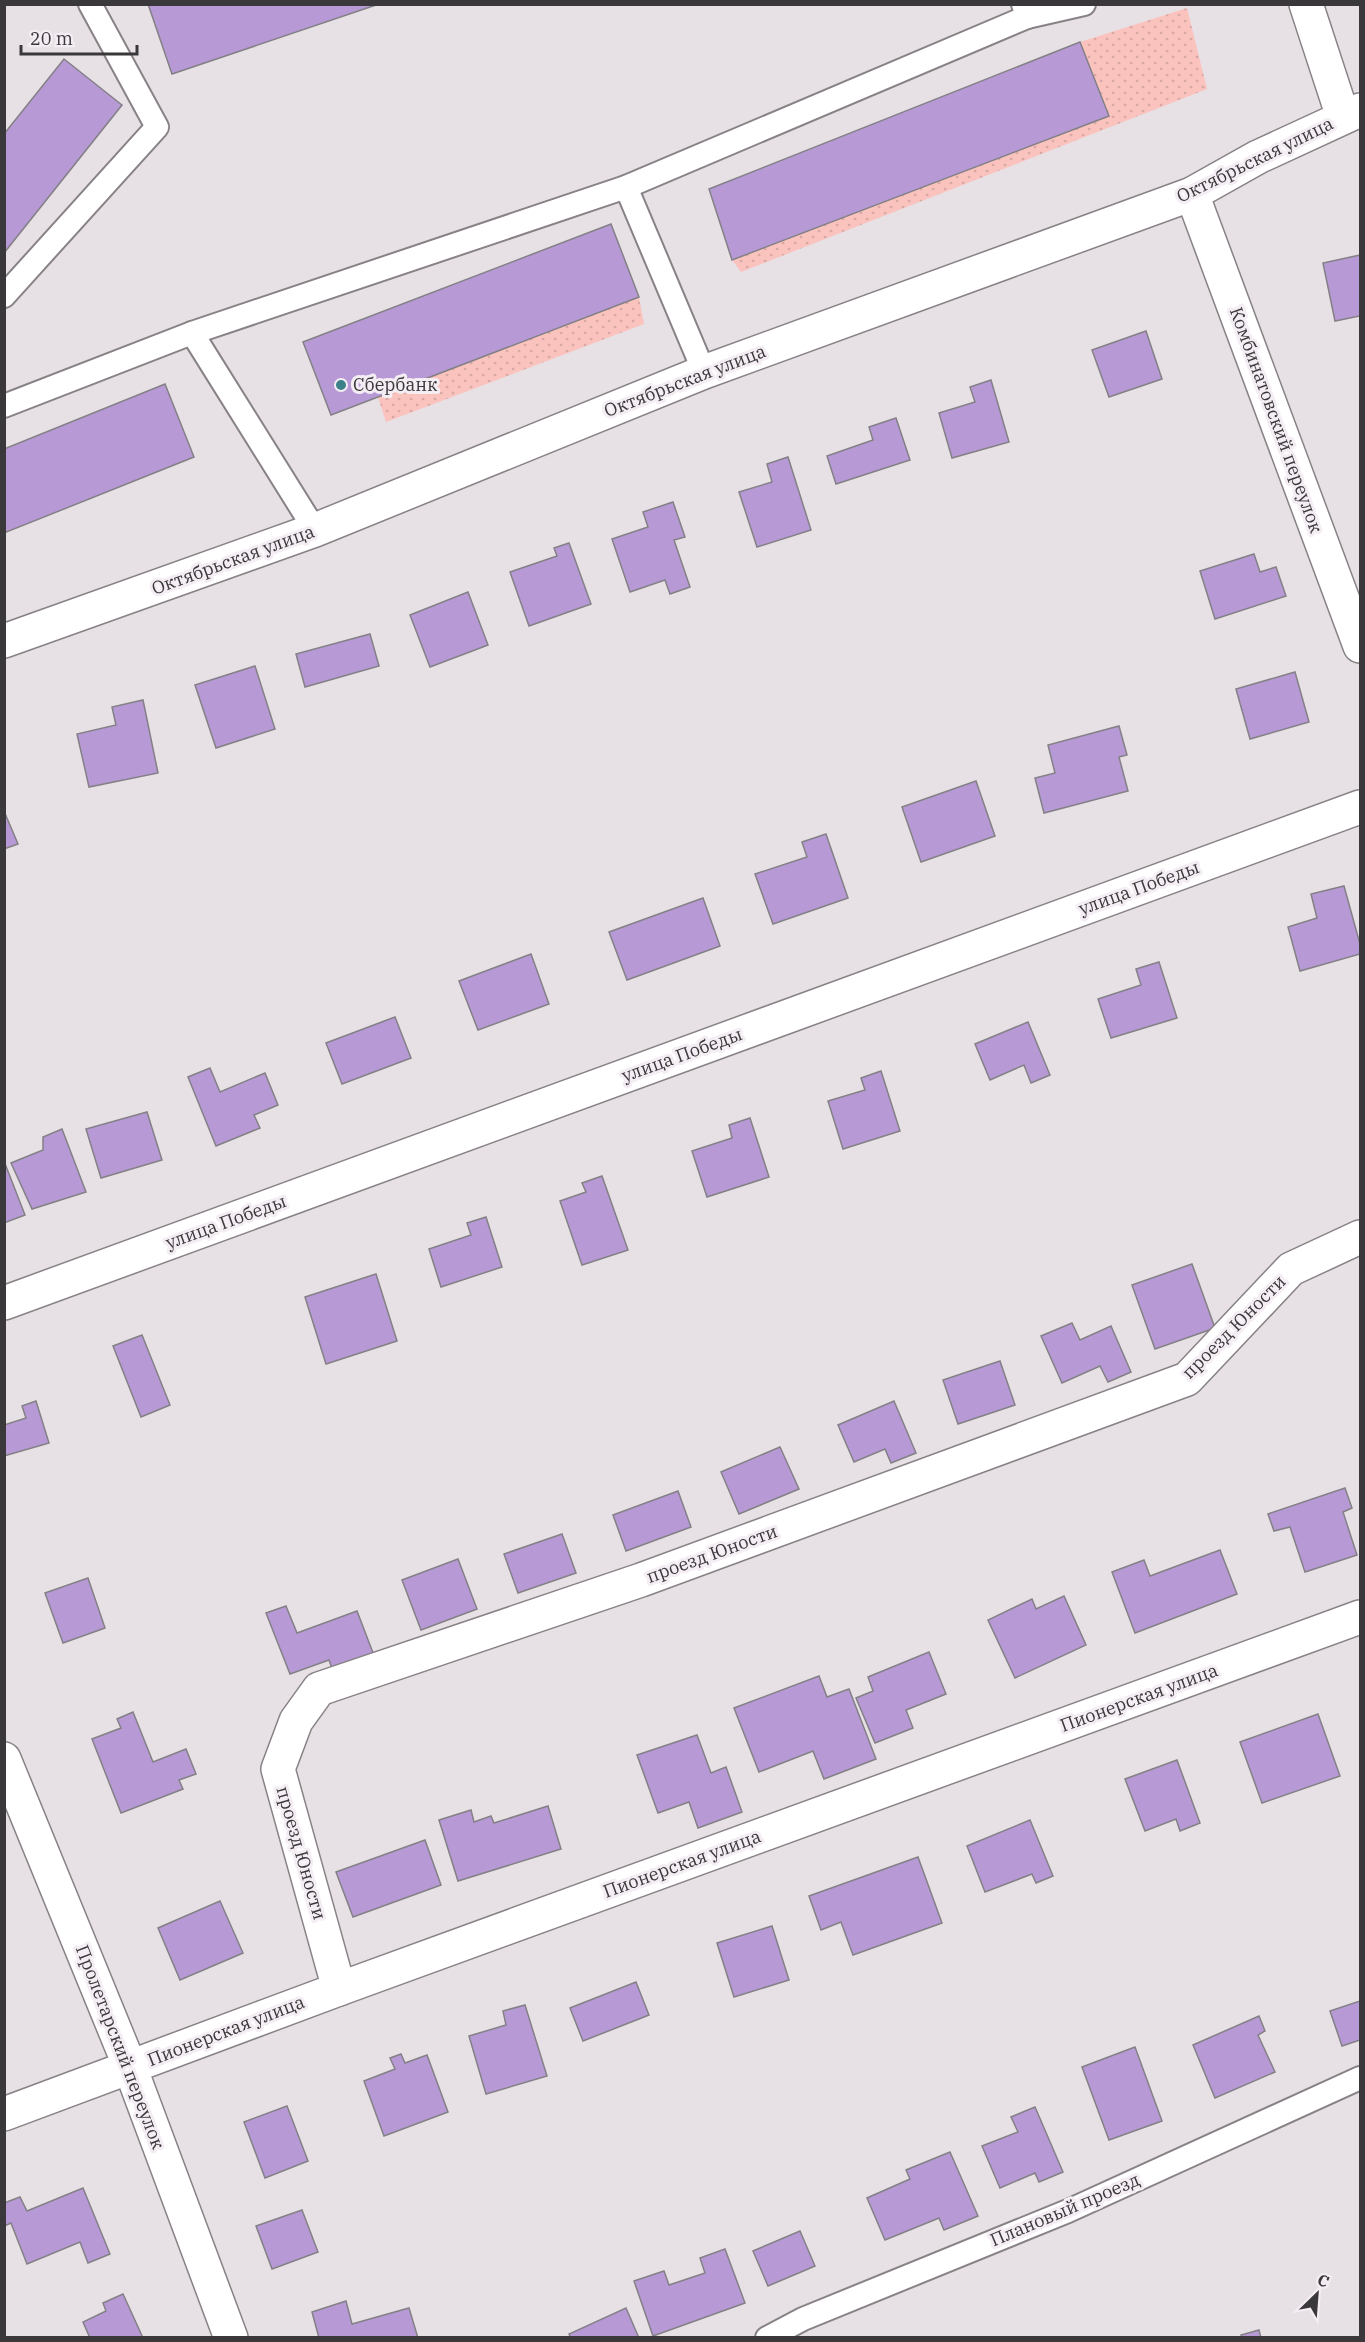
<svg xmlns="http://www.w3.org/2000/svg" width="1365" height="2342" viewBox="0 0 1365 2342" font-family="'IBM Plex Serif',serif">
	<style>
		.green { fill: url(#green-dots) }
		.building { fill: #b79ad5; stroke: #838086; stroke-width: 1.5 }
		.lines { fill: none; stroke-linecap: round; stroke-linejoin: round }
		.lane-casing { stroke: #888287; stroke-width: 26 }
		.street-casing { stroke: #888287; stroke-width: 36 }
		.lane { stroke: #fff; stroke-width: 22 }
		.street { stroke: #fff; stroke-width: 33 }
		.poi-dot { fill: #3a8288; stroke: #f4edf3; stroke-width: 2 }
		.labels { text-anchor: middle; stroke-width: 6; stroke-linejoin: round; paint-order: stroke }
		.street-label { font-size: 18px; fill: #3a383a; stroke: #f4edf3 }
		.poi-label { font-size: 18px; fill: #3a383a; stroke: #f4edf3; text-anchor: start }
	</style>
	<defs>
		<pattern id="green-dots" width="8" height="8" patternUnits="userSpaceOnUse" patternTransform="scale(1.5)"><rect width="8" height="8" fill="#fbc3be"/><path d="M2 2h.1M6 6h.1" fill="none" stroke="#d8a8a4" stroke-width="1.8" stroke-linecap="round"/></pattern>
	</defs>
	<rect width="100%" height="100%" fill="#e7e0e5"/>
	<g class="green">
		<polygon points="1187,8 1207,89 741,272 732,260 1108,116 1080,42"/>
		<polygon points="639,297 644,324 386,422 378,397"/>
	</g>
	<g class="building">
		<polygon points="148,4 379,4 172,74"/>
		<polygon points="1080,42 1109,116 732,260 709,189"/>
		<polygon points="64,59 122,105 4,253 4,134"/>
		<polygon points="611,224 639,297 331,415 303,342"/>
		<polygon points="1360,255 1360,316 1335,321 1323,263"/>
		<polygon points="1146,331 1162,379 1109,397 1092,350"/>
		<polygon points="991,380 1009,442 952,458 939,413 975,402 970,387"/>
		<polygon points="165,384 194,457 4,533 4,449"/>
		<polygon points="896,418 910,460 836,484 827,456 873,440 869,427"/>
		<polygon points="788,457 811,530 757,547 739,492 772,482 767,464"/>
		<polygon points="673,502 685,537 674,540 690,587 670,594 665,580 630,592 612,539 648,527 643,512"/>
		<polygon points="569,543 591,604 529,626 510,572 557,556 554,548"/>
		<polygon points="1254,554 1260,572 1276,567 1286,596 1215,619 1200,571"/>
		<polygon points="468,592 488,645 430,667 410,615"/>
		<polygon points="370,634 379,666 305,687 296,654"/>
		<polygon points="255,666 275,729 216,748 195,685"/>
		<polygon points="1295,672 1309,722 1250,739 1236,689"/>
		<polygon points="143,700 158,773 89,787 77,734 116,725 112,707"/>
		<polygon points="1119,726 1127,755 1119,757 1128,791 1044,813 1035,778 1055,773 1048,745"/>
		<polygon points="976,781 995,836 921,862 902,807"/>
		<polygon points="4,811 18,844 4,849"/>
		<polygon points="826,834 848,898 773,924 755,874 807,857 802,842"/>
		<polygon points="1344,886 1360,944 1360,954 1300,971 1288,927 1317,918 1311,894"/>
		<polygon points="703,898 720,946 627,980 609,932"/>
		<polygon points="531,954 549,1004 478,1030 459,981"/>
		<polygon points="1159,962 1177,1018 1111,1038 1098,999 1141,985 1136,969"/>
		<polygon points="395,1017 411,1058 342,1084 326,1043"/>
		<polygon points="1028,1022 1050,1075 1031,1083 1024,1065 990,1080 975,1044"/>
		<polygon points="210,1068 220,1092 265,1073 278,1105 254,1115 260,1128 216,1146 188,1077"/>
		<polygon points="881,1071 900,1131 843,1149 828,1101 865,1090 861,1078"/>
		<polygon points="147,1112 162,1160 101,1178 86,1129"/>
		<polygon points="750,1118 769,1177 707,1197 692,1151 732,1138 729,1125"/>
		<polygon points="62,1129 86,1192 32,1209 11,1163 43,1150 43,1137"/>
		<polygon points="4,1161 25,1215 4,1223"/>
		<polygon points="602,1176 628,1250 582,1265 560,1201 586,1192 582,1183"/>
		<polygon points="486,1217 502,1267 441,1287 429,1249 471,1235 467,1223"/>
		<polygon points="1192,1264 1215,1328 1155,1349 1132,1285"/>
		<polygon points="376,1274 397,1341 326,1364 305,1297"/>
		<polygon points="1072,1323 1080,1340 1111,1326 1131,1372 1108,1382 1100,1366 1062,1383 1041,1336"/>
		<polygon points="142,1335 170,1405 141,1417 113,1346"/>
		<polygon points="1000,1361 1015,1405 958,1424 943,1380"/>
		<polygon points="36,1401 49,1443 4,1456 4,1425 26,1418 22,1406"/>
		<polygon points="894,1401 916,1453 891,1463 885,1449 854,1462 838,1425"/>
		<polygon points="780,1447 799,1489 739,1514 721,1472"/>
		<polygon points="1345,1488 1352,1508 1343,1512 1357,1555 1305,1572 1290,1527 1274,1531 1268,1514"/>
		<polygon points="678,1491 691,1527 626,1551 613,1515"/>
		<polygon points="562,1534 576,1573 518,1593 504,1554"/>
		<polygon points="1220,1550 1237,1594 1135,1633 1112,1572 1144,1560 1150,1576"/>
		<polygon points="458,1559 477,1609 421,1630 402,1580"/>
		<polygon points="88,1578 105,1628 63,1643 45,1593"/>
		<polygon points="1064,1596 1086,1645 1015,1678 988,1620 1032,1599 1036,1609"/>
		<polygon points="286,1606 297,1633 357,1611 375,1658 334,1674 329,1660 290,1674 266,1613"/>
		<polygon points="929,1652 946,1694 906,1710 913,1728 875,1743 856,1698 873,1691 868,1677"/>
		<polygon points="819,1676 827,1697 849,1689 876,1759 824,1779 813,1751 759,1772 734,1708"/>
		<polygon points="133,1712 153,1762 186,1749 196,1774 179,1780 183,1789 121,1813 92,1739 121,1728 117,1719"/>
		<polygon points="1318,1714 1340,1776 1262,1803 1240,1742"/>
		<polygon points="697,1735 711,1773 726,1767 742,1812 698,1828 689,1802 658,1813 637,1755"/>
		<polygon points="1177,1760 1200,1823 1180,1831 1176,1819 1145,1831 1125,1779"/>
		<polygon points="548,1806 561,1849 458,1881 439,1820 471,1810 474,1822 491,1816 494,1823"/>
		<polygon points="1030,1820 1053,1876 1036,1883 1032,1874 985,1892 967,1846"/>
		<polygon points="425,1840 441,1885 353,1917 336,1872"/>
		<polygon points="918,1857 942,1923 853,1955 841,1922 821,1930 809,1896"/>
		<polygon points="220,1901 243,1953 180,1980 158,1928"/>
		<polygon points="772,1926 789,1980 734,1997 717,1943"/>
		<polygon points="636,1982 649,2015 583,2041 570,2008"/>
		<polygon points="1360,2001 1360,2040 1342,2046 1330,2011"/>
		<polygon points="525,2005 547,2076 486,2094 469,2036 506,2025 503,2011"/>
		<polygon points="1259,2016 1265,2031 1258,2035 1275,2072 1215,2098 1193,2045"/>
		<polygon points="1135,2047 1162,2121 1109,2140 1082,2067"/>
		<polygon points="401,2054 405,2063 427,2055 448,2112 384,2136 364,2081 395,2069 390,2058"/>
		<polygon points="287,2106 308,2161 265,2178 244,2122"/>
		<polygon points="1035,2107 1063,2172 1039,2182 1035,2173 1000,2188 982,2146 1018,2132 1011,2117"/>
		<polygon points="950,2152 978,2216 944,2230 939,2218 885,2240 867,2198 910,2179 906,2170"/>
		<polygon points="83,2188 110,2254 88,2263 80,2242 27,2264 11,2223 4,2226 4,2203 20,2197 27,2211"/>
		<polygon points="302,2210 318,2252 272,2269 256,2226"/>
		<polygon points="800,2231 815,2266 768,2286 753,2251"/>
		<polygon points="725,2249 745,2303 653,2336 634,2281 664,2271 669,2285 705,2273 700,2258"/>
		<polygon points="123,2294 143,2338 90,2338 83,2322 106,2311 103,2303"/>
		<polygon points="346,2301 352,2324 409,2308 418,2338 319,2338 312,2312"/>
		<polygon points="626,2308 639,2338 571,2338 569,2334"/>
		<polygon points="1259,2330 1261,2338 1242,2338 1241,2335"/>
	</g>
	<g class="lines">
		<g class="lane-casing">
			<g id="lane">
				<polyline points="1027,17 1084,4"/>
				<polyline points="626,187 704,372"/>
				<polyline points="4,296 157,127 90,4"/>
				<polyline points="192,333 315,530"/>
				<polyline points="4,406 192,333 626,187 1027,17 1023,4"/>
				<polyline points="767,2338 803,2319 1068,2211 1360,2078"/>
			</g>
		</g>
		<g class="street-casing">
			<g id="street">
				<polyline points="1306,4 1343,117"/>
				<polyline points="1192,194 1360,646"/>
				<polyline points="4,641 315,530 704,372 1192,194 1258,157 1360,110"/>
				<polyline points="4,1303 1360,807"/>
				<polyline points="4,1759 130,2067 231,2338"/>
				<polyline points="339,1989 278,1769 296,1721 319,1689 641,1580 1187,1379 1291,1269 1360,1237"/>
				<polyline points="4,2114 339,1989 1360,1617"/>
			</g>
		</g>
		<use href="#lane" class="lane"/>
		<use href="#street" class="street"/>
	</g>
	<circle class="poi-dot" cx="341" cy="385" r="6"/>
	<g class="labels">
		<g class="street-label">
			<text transform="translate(1255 160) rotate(-26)" y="6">Октябрьская улица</text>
			<text transform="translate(685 381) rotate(-21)" y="6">Октябрьская улица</text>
			<text transform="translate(1276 420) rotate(70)" y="6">Комбинатовский переулок</text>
			<text transform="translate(233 560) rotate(-20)" y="6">Октябрьская улица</text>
			<text transform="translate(1139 888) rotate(-20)" y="6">улица Победы</text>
			<text transform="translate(682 1055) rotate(-20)" y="6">улица Победы</text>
			<text transform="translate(226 1222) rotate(-20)" y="6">улица Победы</text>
			<text transform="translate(1234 1327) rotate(-45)" y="6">проезд Юности</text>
			<text transform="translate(712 1554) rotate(-20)" y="6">проезд Юности</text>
			<text transform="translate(1139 1698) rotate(-20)" y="6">Пионерская улица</text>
			<text transform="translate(301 1853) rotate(74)" y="6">проезд Юности</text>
			<text transform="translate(682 1864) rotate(-20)" y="6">Пионерская улица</text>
			<text transform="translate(226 2031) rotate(-21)" y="6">Пионерская улица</text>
			<text transform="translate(120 2047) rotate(69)" y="6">Пролетарский переулок</text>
			<text transform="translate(1065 2210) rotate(-23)" y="6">Плановый проезд</text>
		</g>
		<g class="poi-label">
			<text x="353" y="391">Сбербанк</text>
		</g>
	</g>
	<rect width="1365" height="2342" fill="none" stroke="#3a383a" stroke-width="12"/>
	<g transform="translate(1317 2294) rotate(25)" stroke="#f4edf3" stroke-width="4.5" paint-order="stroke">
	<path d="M0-4.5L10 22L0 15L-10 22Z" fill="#3a383a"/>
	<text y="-9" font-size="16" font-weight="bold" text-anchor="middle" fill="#3a383a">С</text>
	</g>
	<path d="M21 45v9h116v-9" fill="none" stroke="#3a383a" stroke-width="3"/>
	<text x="30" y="45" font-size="18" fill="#3a383a" stroke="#f4edf3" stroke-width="4.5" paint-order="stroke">20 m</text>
</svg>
